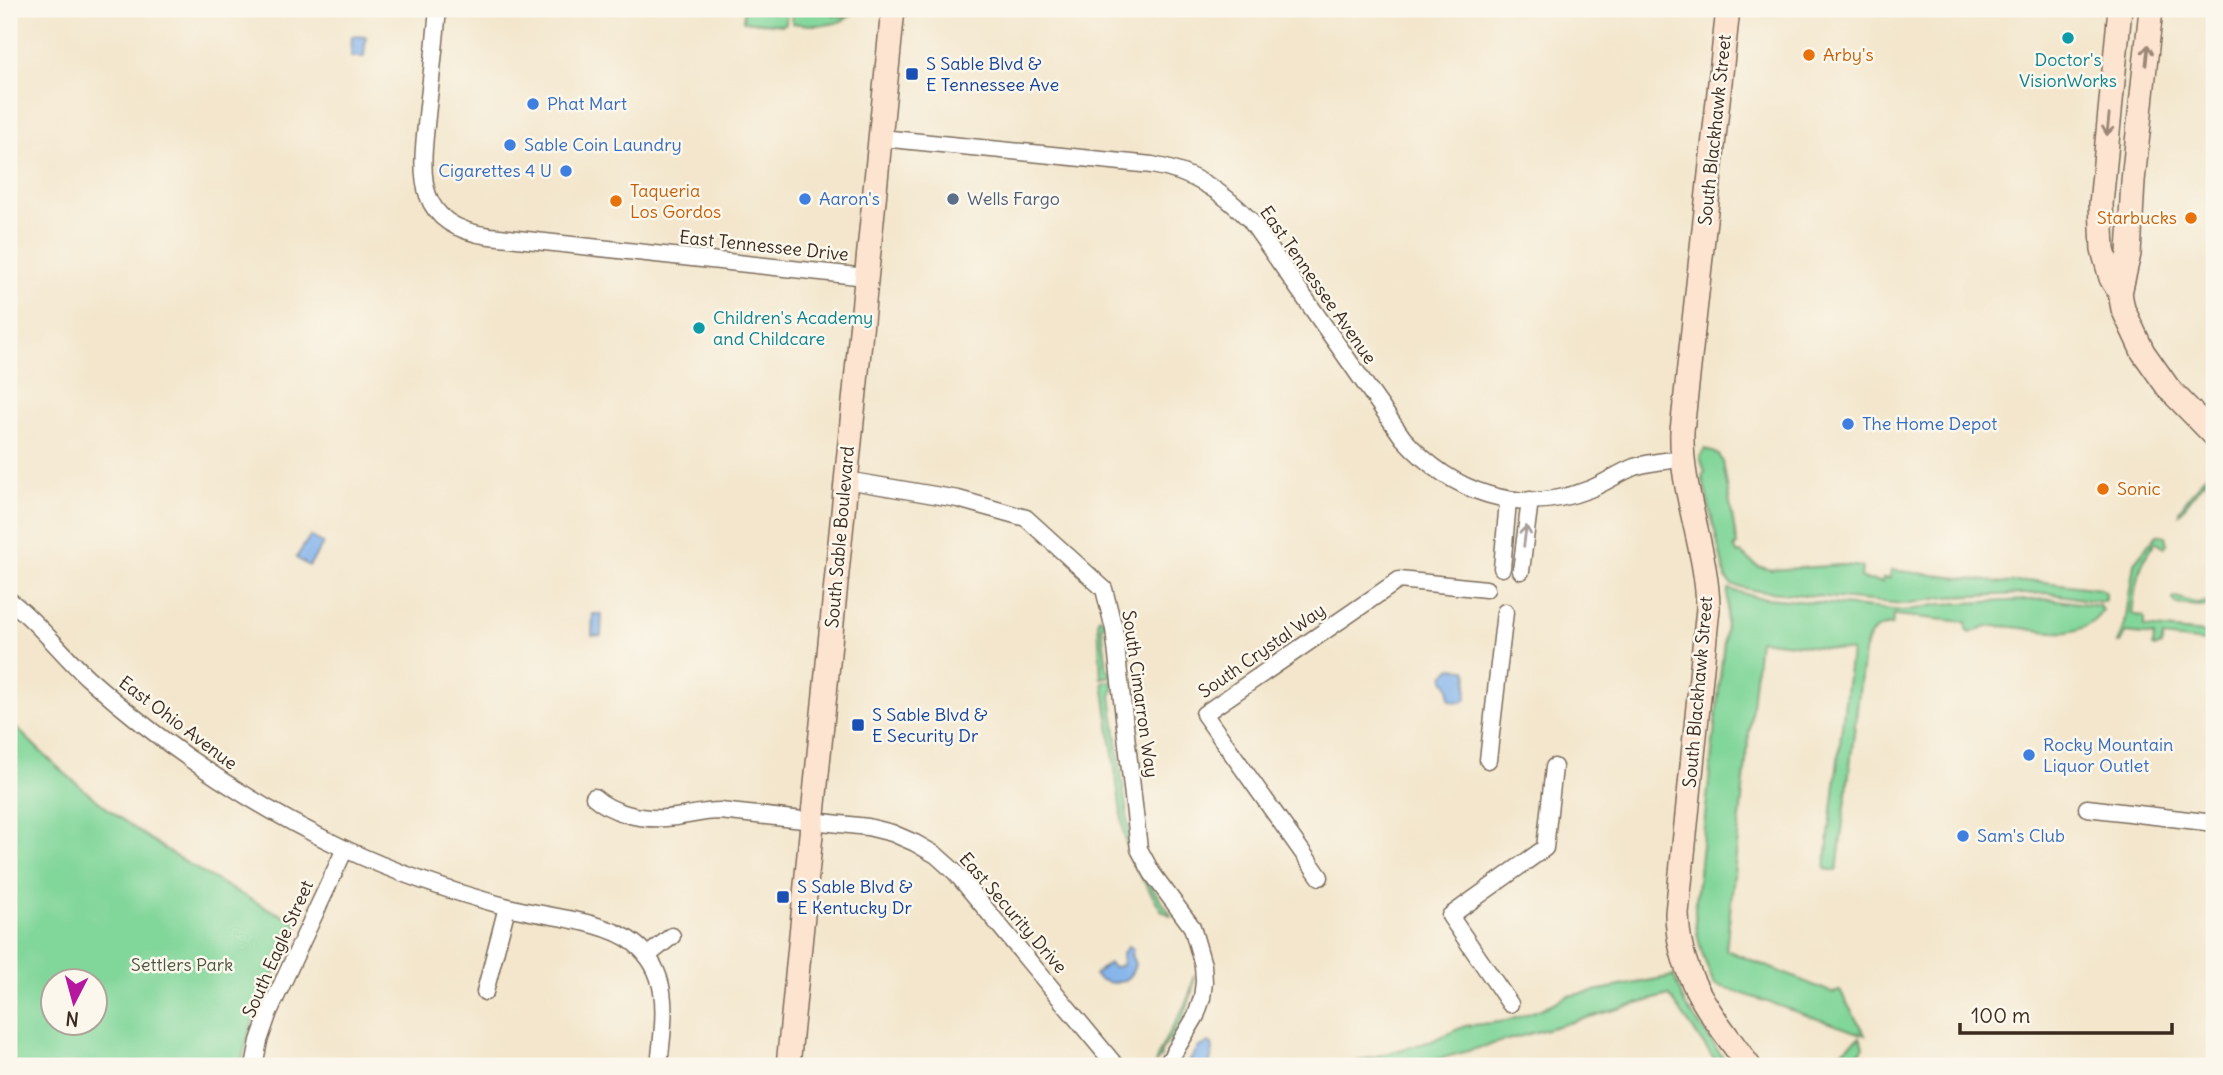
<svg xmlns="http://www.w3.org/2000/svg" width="2223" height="1075" viewBox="0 0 2223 1075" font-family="Delius,sans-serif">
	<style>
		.green { fill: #81d69a; stroke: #5e805c; stroke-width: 2; fill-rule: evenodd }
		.water { fill: #7fb1eb; stroke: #5d6e84; stroke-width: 2 }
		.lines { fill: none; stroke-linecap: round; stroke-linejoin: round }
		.street-casing { stroke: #7b6c5b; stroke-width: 19 }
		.secondary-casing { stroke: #7b6c5b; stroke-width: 26 }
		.street { stroke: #fff; stroke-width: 16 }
		.secondary { stroke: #fde4d0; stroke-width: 23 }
		.oneway { stroke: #9c8777 }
		.oneway2 { stroke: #a79f9a }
		.culture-dot { fill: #0f9aa8; stroke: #fbf7ec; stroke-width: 2.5 }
		.food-dot { fill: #e8710a; stroke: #fbf7ec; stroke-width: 2.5 }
		.transit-dot { fill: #1a4fb4; stroke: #fbf7ec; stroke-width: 2.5 }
		.shop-dot { fill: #3f7fe0; stroke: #fbf7ec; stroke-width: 2.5 }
		.service-dot { fill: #5c6f8a; stroke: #fbf7ec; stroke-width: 2.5 }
		.labels { text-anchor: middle; stroke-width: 5; stroke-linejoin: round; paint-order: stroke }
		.food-label { font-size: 18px; fill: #c56008; stroke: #fbf7ec; text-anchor: start }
		.culture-label { font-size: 18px; fill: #0d838f; stroke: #fbf7ec }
		.transit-label { font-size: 18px; fill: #164399; stroke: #fbf7ec; text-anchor: start }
		.shop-label { font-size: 18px; fill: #366cbe; stroke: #fbf7ec; text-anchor: start }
		.street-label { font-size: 18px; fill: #3b2a1e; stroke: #fbf7ec }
		.service-label { font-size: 18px; fill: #4e5e75; stroke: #fbf7ec; text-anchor: start }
		.park-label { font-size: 18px; fill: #4c553d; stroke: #fbf7ec }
	</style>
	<rect width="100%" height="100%" fill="#fbf7ec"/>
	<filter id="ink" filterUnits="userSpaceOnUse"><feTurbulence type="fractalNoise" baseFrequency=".0143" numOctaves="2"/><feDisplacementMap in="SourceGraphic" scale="14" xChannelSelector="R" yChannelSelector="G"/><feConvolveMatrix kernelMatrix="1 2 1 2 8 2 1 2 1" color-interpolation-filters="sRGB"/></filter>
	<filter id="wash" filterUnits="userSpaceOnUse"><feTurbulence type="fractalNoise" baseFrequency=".00686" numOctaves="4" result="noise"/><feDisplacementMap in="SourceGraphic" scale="28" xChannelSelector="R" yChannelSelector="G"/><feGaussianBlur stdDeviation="1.57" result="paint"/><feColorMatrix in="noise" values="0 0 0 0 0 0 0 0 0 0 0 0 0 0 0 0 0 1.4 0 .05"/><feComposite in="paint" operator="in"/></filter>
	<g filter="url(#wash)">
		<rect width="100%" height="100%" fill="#f3e6cc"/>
		<g class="green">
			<polygon points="744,9 776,13 777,9 787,9 786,23 783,25 743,21"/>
			<path d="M793,9l40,2v4l13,2 6,-8h5c-15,20 -43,17 -65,14z"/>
			<polygon points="1705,449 1717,454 1723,462 1737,545 1734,547 1738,554 1741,553 1757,566 1771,570 1842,565 1862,567 1861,579 1882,582 1883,578 1890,578 1891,570 2005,583 2036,581 2100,589 2106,593 2106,600 2100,602 2048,593 1947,597 1904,604 1758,591 1732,585 1726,579 1702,476 1705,472 1700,457"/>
			<polygon points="2214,471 2214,486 2212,488 2204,481 2179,514 2179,510 2206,474"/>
			<path d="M2157,534l8,2 2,8 -3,3 -8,-6c-18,22 -21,45 -24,73l12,3v10l70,7v9l-51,-6 -2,8 -6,3 -2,-1 1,-11 -29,-3 -5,10h-3l8,-19 9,-61z"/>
			<path d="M1728,589l28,8 148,14 37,-7 109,-5 49,7 4,4c-27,39 -69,15 -108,16 -9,0 -18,5 -26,7l-3,-3v-8l-72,-7 -2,10c-19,2 -23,9 -28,27l-27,219 -12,-2 26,-218 -92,-11 -33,310 107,43 7,-2 25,44 -151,-51c-10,-24 -19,-47 -19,-74l32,-296z"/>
			<path d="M2214,595v12l-38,-3 -3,-5 3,-2c13,4 28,12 38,-2z"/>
			<polygon points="1100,617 1105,622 1102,628 1107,669 1111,672 1111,676 1101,678 1098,619"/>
			<polygon points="1113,681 1114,688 1111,696 1132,853 1144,876 1172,916 1162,911 1130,859 1124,834 1103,682"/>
			<path d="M9,720c84,88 179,151 289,203 -18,40 -53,102 -56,143h-233zM52,981h42v42h-42z"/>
			<path d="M1194,975c-1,31 -16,52 -33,77v5l-6,7c9,-32 35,-54 39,-89z"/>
			<polygon points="1674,976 1685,1005 1729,1066 1719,1066 1669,995 1414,1066 1341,1066 1432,1041 1465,1026 1507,1021 1541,1009 1568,996"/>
			<path d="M1860,1037l3,10c-10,17 -23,19 -41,19z"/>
		</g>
		<g class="water">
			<polygon points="352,36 366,37 364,57 351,57"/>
			<polygon points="310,536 323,544 309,566 296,558"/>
			<polygon points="593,614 602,614 601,636 592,635"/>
			<polygon points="1452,668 1466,670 1468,674 1466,699 1462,702 1452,701 1449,698 1449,687 1444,680 1445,674"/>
			<path d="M1128,946l5,3 -2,6 4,9c-5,22 -27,23 -41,11l15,-12 4,4 8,-1 2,-4 -1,-7z"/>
			<polygon points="1208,1043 1212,1045 1213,1050 1209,1066 1186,1066 1199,1047"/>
		</g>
	</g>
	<g filter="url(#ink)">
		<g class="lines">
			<g class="street-casing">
				<g id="street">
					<path d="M438,9c-3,32 -6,65 -10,97 -6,62 -19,119 62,130l376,41"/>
					<path d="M881,138l271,27c41,7 70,26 98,55l153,218c49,55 116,79 187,51 15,-6 29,-16 44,-22 15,-5 31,-6 47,-8"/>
					<polyline points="846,480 958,499 1026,518 1104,589 1114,629 1139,849 1152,873 1192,927 1203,965 1204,982 1202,998 1196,1016 1166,1066"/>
					<polyline points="1502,568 1508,501"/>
					<polyline points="1521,571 1530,500"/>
					<path d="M9,600c29,22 52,53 79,78 77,69 162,126 255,170 53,25 109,44 165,59 37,10 97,13 126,36 40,31 29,80 25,123"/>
					<polyline points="1488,760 1505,612"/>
					<path d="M594,797c18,16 47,23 72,21 18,-1 35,-7 54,-7l148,16 24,6 23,10 21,12 19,17 161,194"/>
					<polyline points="2087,808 2214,823"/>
					<polyline points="1320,877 1204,714 1399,580 1486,589"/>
					<polyline points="647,956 672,936"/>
					<polyline points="485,992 507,907"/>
					<polyline points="1510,1004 1450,916 1545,848 1554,767"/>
					<polyline points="254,1066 259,1041 269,1012 345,849"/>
				</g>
			</g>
			<g class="secondary-casing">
				<g id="secondary">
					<path d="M1728,9l-46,422c-2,60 25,117 26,177l-31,305c1,65 36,103 72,153"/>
					<polyline points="2120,9 2101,204 2103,250 2111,278 2120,293 2123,309 2143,352 2169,389 2214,435"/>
					<polyline points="2120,293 2129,254 2133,181 2151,9"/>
					<polyline points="788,1066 893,9"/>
				</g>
			</g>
			<use href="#street" class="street"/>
			<use href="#secondary" class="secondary"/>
		</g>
		<defs><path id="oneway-shaft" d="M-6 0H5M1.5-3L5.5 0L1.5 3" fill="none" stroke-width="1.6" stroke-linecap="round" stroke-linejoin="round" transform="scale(1.75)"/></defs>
		<g class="oneway">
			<use href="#oneway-shaft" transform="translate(2147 55) rotate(-84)"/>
			<use href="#oneway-shaft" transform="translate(2108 125) rotate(96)"/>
		</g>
		<use class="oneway2" href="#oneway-shaft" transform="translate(1525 536) rotate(-83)"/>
	</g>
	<g class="culture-dot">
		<circle cx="2068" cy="38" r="7"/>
		<circle cx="699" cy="328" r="7"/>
	</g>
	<g class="food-dot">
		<circle cx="1809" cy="55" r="7"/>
		<circle cx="616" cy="201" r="7"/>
		<circle cx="2191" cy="218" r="7"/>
		<circle cx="2103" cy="489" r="7"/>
	</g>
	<g class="transit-dot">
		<rect x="905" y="67" width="14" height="14" rx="3.5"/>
		<rect x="851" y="718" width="14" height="14" rx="3.5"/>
		<rect x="776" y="890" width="14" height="14" rx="3.5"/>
	</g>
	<g class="shop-dot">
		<circle cx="533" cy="104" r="7"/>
		<circle cx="510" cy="145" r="7"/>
		<circle cx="566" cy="171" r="7"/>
		<circle cx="805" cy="199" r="7"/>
		<circle cx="1848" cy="424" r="7"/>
		<circle cx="2029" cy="755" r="7"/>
		<circle cx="1963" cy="836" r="7"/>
	</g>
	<circle class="service-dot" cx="953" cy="199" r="7"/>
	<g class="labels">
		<g class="food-label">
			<text x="1823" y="61">Arby's</text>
			<text x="630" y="197">Taqueria<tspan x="630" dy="21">Los Gordos</tspan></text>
			<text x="2177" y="224" text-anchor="end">Starbucks</text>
			<text x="2117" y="495">Sonic</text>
		</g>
		<g class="culture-label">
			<text x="2068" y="66">Doctor's<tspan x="2068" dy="21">VisionWorks</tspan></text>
			<text x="713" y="324" text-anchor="start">Children's Academy<tspan x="713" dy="21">and Childcare</tspan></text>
		</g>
		<g class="transit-label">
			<text x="926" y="70">S Sable Blvd &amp;<tspan x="926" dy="21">E Tennessee Ave</tspan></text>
			<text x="872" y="721">S Sable Blvd &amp;<tspan x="872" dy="21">E Security Dr</tspan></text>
			<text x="797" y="893">S Sable Blvd &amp;<tspan x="797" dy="21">E Kentucky Dr</tspan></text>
		</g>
		<g class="shop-label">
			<text x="547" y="110">Phat Mart</text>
			<text x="524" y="151">Sable Coin Laundry</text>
			<text x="552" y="177" text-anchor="end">Cigarettes 4 U</text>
			<text x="819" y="205">Aaron's</text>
			<text x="1862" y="430">The Home Depot</text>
			<text x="2043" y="751">Rocky Mountain<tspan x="2043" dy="21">Liquor Outlet</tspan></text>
			<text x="1977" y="842">Sam's Club</text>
		</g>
		<g class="street-label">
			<text transform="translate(1715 130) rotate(-84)" y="6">South Blackhawk Street</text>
			<text transform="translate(764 246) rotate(6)" y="6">East Tennessee Drive</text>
			<text transform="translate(1318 285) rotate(55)" y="6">East Tennessee Avenue</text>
			<text transform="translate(840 537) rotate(-85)" y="6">South Sable Boulevard</text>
			<text transform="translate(1262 651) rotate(-35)" y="6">South Crystal Way</text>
			<text transform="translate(1698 692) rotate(-85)" y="6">South Blackhawk Street</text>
			<text transform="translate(1140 694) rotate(82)" y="6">South Cimarron Way</text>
			<text transform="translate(178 723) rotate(37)" y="6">East Ohio Avenue</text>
			<text transform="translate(1013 913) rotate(49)" y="6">East Security Drive</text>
			<text transform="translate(278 949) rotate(-66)" y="6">South Eagle Street</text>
		</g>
		<g class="service-label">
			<text x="967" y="205">Wells Fargo</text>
		</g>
		<g class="park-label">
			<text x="182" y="971">Settlers Park</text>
		</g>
	</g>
	<rect width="2223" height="1075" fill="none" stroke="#fbf7ec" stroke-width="35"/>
	<g transform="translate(74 1002) rotate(186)"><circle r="33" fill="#fbf7ec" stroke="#aea59a" stroke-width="2"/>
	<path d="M0-5L12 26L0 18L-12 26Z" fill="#b5179e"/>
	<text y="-10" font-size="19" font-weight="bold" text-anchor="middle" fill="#3b2a1e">N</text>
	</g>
	<path d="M1960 1023v10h212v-10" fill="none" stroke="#3b2a1e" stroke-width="3.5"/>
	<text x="1971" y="1023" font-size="21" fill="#3b2a1e" stroke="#fbf7ec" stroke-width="5" paint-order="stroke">100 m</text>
</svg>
